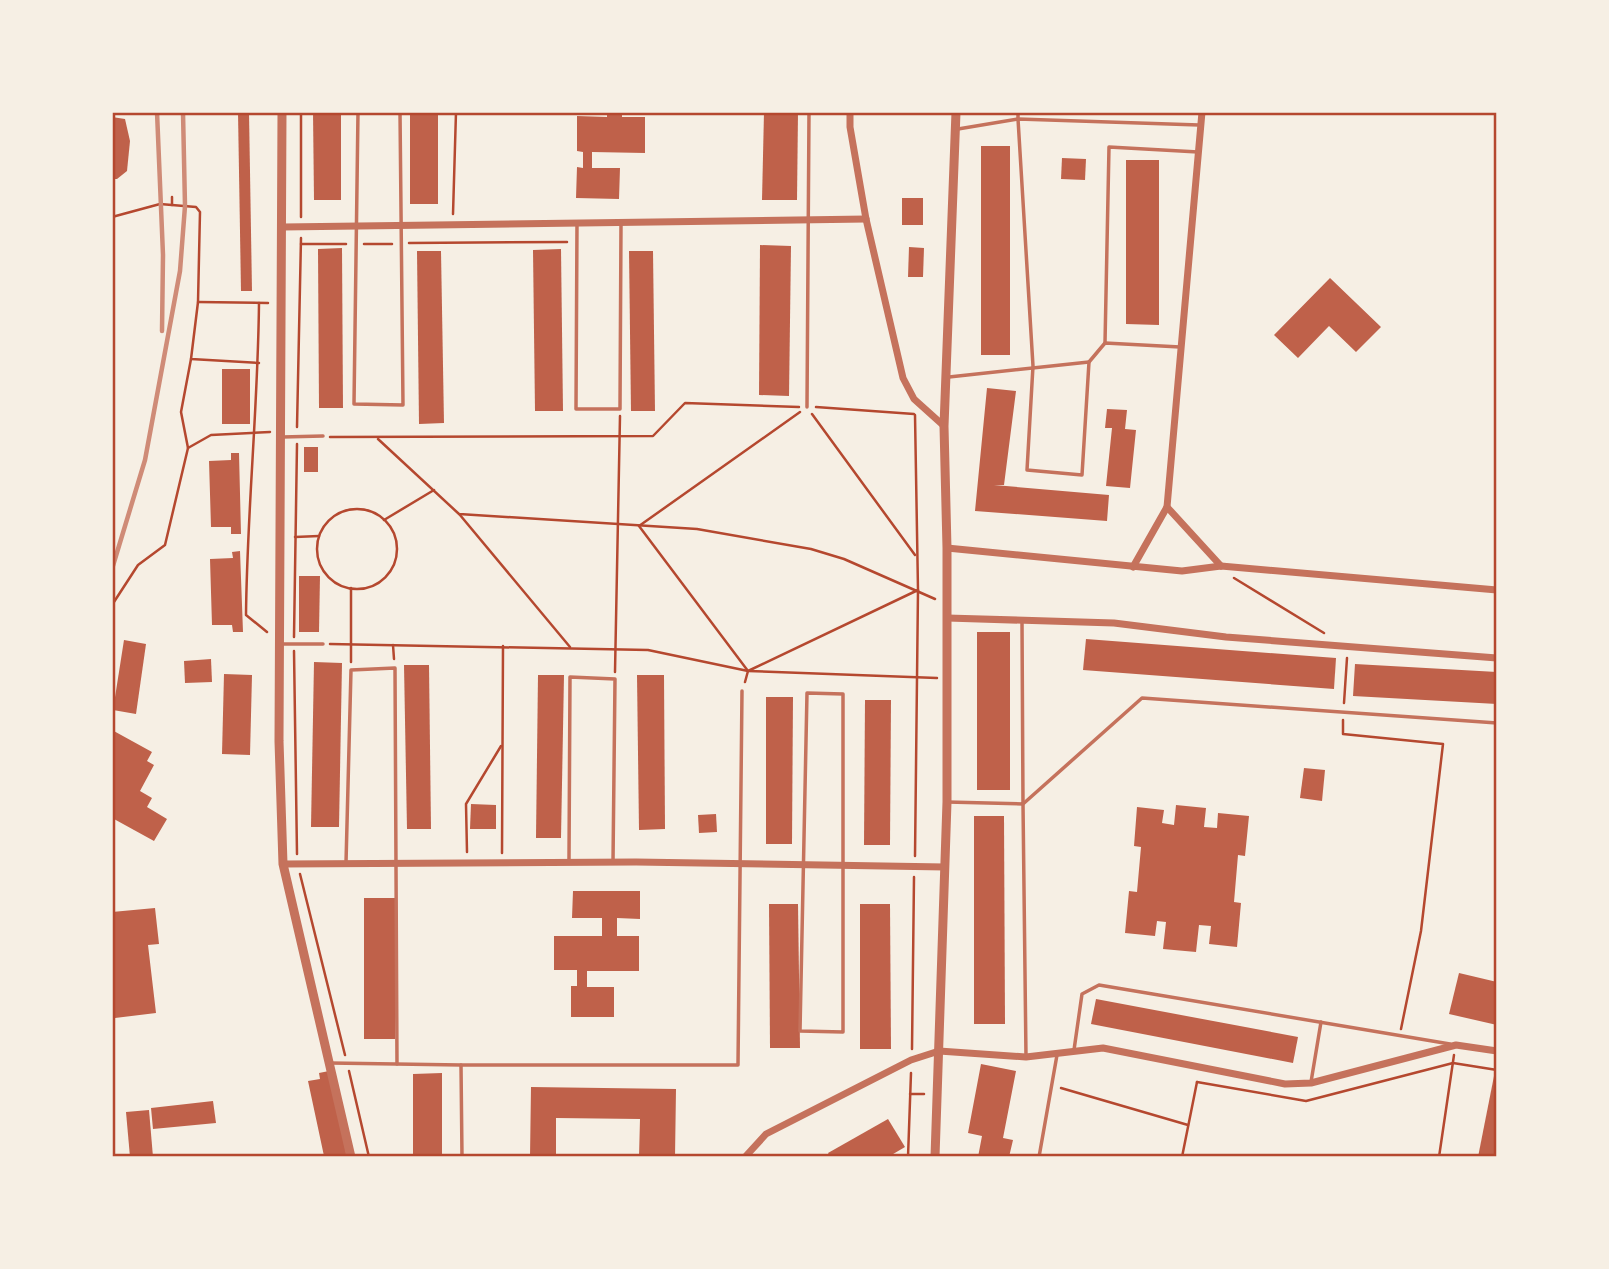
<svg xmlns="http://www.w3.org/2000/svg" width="1609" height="1269" viewBox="0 0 1609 1269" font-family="Manrope,sans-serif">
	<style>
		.building { fill: #bf614a }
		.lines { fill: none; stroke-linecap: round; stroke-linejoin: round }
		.path { stroke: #b5482f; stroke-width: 2.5 }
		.service { stroke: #c5725c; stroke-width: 3.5 }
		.minor { stroke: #c5725c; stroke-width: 7 }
		.tertiary { stroke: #c5725c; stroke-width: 9 }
		.rail { stroke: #cf8b77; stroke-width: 4.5 }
		.neatline { fill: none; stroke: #b5482f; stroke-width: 2.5 }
	</style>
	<rect width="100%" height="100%" fill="#f6efe4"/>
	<g class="building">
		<polygon points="238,112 249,112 252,291 241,291"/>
		<polygon points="313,112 341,112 341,200 314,200"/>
		<rect x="410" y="112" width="28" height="92"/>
		<polygon points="607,112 622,112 622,117 645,117 645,153 592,152 592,168 620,168 619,199 576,198 577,167 583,168 583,152 577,151 577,116 607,117"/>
		<polygon points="764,112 798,112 797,200 762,200"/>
		<polygon points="112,117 125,119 130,141 127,171 117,179 112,179"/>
		<rect x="981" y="146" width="29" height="209"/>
		<polygon points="1062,158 1086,159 1085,180 1061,179"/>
		<polygon points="1126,160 1159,160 1159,325 1126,324"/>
		<rect x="902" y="198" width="21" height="27"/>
		<polygon points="760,245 791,246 789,396 759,395"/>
		<polygon points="909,247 924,248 923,277 908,277"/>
		<polygon points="342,248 343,408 319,408 318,249"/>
		<polygon points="561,249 563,411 535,411 533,250"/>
		<polygon points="417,251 441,251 444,423 419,424"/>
		<polygon points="629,251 653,251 655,411 631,411"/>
		<polygon points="1330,278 1381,327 1356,352 1329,326 1298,358 1274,335"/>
		<rect x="222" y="369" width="28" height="55"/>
		<polygon points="987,388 1016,391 1004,485 994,485 1109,495 1107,521 975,511"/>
		<polygon points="1107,409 1127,410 1125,429 1136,430 1130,488 1106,486 1112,428 1105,428"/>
		<rect x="304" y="447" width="14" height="25"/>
		<polygon points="231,453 239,453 241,534 231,534 231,527 211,527 209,461 231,460"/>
		<polygon points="240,551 243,632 233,632 232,625 212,625 210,559 233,558 232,552"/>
		<polygon points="299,576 320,576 319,632 299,632"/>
		<rect x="977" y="632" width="33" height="158"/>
		<polygon points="1086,639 1336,658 1334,689 1083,670"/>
		<polygon points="124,640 146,644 136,714 113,710"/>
		<polygon points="211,659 212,682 185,683 184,661"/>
		<polygon points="314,662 342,663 339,827 311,827"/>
		<polygon points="1355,664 1497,672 1497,704 1353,696"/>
		<polygon points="404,665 429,665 431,829 407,829"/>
		<polygon points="224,674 252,675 250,755 222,754"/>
		<polygon points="538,675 564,675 561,838 536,838"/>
		<polygon points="637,675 664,675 665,829 639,830"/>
		<polygon points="766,697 793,697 792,844 766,844"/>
		<polygon points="865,700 891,700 890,845 864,845"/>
		<polygon points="112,730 152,752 147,761 154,765 140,791 152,798 147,807 167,819 154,841 114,819 112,822"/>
		<polygon points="1304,768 1325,770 1322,801 1300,798"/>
		<polygon points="471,804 496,805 496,829 470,829"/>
		<polygon points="1176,805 1206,808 1204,827 1217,828 1218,813 1249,816 1245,856 1238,855 1234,902 1241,903 1237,947 1209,944 1211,926 1199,925 1196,952 1163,949 1166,922 1157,921 1155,936 1125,933 1129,891 1137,892 1141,847 1134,846 1137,807 1164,810 1162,823 1174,825"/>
		<polygon points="716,814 717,832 699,833 698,815"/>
		<polygon points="974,816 1004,816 1005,1024 974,1024"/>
		<polygon points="573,891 640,891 640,919 617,918 617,936 639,936 639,971 587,971 587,987 614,987 614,1017 571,1017 571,986 577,986 577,970 554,970 554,936 602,936 602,918 572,918"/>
		<rect x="364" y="898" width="31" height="141"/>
		<polygon points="769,904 798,904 800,1048 770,1048"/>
		<polygon points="860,904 890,904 891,1049 860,1049"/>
		<polygon points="155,908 159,944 148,945 156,1013 115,1018 112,912"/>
		<polygon points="1459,973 1497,982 1497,1025 1449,1014"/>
		<polygon points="1096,999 1298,1037 1293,1063 1091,1024"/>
		<polygon points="981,1064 1016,1071 1003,1138 1013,1140 1009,1157 978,1157 982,1136 968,1133"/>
		<polygon points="329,1071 347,1157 324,1156 308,1081 320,1079 319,1073"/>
		<polygon points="442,1073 442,1157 413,1157 413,1074"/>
		<polygon points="1494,1076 1497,1076 1497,1157 1478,1157"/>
		<polygon points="531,1087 676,1089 675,1157 639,1157 640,1119 556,1118 556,1157 530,1157"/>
		<polygon points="213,1101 216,1123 153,1129 151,1108"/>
		<polygon points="149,1110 153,1157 130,1157 126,1112"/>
		<polygon points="888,1119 905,1147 888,1157 830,1157 828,1153"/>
	</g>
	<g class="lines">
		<g class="path">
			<polyline points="172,197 172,205"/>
			<polyline points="453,214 456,112"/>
			<polyline points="112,217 160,204 196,207 200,212 198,302 191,359 259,363"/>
			<polyline points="301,217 301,112"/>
			<polyline points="409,243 567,242"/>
			<polyline points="301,244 346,244"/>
			<polyline points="364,244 392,244"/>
			<polyline points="198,302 268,303"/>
			<path d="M259,303c-1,105 -12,208 -13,312l21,17"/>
			<polyline points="816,407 914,414"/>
			<polyline points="812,414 915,555"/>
			<polyline points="297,427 301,238"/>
			<polyline points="330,437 653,436 685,403 799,407"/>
			<polyline points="378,439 459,514 697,529 811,549 844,559 935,599"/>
			<polyline points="188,448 181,412 191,359"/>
			<circle cx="357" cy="549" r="40"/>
			<polyline points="460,515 570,647"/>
			<polyline points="384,520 434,490"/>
			<polyline points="295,537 319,536"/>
			<polyline points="1234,578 1324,633"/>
			<polyline points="112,605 138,565 165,545 188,448 211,435 270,432"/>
			<polyline points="294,637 297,444"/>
			<polyline points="330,644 648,650 748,671 937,678"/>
			<polyline points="393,645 394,659"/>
			<polyline points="294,651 297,854"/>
			<polyline points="351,662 351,588"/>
			<polyline points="748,671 639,526 800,412"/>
			<polyline points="615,672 620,416"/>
			<polyline points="745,682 748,671 918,590"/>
			<polyline points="1344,703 1347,658"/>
			<polyline points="1343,720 1343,734 1443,744 1421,931 1401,1029"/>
			<polyline points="467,852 466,804 501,746"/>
			<polyline points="502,853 503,646"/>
			<polyline points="915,856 918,590 915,415"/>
			<polyline points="300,874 345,1055"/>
			<polyline points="912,1049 914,877"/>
			<polyline points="349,1071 369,1157"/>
			<polyline points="1197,1082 1306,1101 1453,1063 1497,1070"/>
			<polyline points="1061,1088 1188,1125"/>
			<polyline points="910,1094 924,1094"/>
			<polyline points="908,1157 911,1073"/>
			<polyline points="1182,1157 1197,1082"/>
			<polyline points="1439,1157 1454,1055"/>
		</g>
		<g class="service">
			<polyline points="358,112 354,404 403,405 400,112"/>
			<polyline points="958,129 1018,119 1018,112"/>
			<polyline points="577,223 576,409 620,409 621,224"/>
			<polyline points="1105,343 1109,147 1198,152"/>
			<polyline points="1180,347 1105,343 1089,362 1082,475 1027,470 1033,366 1018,119 1199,125"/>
			<polyline points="949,377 1089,362"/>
			<polyline points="807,407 809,112"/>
			<polyline points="282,437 323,436"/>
			<polyline points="282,644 323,644"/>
			<polygon points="807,693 843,694 843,1032 800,1031"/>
			<polyline points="947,802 1023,804 1022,622"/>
			<polyline points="569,860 570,677 615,679 613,862"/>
			<polyline points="346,863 351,670 395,668 397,1064"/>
			<polyline points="1074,1050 1082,994 1099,985 1450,1044"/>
			<polyline points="1026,1057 1023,804 1142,698 1497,723"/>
			<polyline points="330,1063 461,1065"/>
			<polyline points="1311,1082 1321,1022"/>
			<polyline points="462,1157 461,1065 738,1065 742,691"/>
			<polyline points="1039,1157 1057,1055"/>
		</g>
		<g class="minor">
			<polyline points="850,112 850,127 866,219 903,378 914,399 944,426"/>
			<polyline points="283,227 866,219"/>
			<polyline points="1167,507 1221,566"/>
			<polyline points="947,548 1182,571 1221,566 1497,590"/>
			<polyline points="1133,567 1167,507 1202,112"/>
			<polyline points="947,618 1114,623 1226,637 1497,658"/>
			<polyline points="283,864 636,862 945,867"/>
			<polyline points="745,1157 766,1134 911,1060 939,1051 1026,1057 1103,1048 1285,1084 1311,1083 1456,1045 1497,1051"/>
		</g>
		<g class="tertiary">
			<polyline points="282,112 279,741 283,864 351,1157"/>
			<polyline points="935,1157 947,802 947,548 944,426 956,112"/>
		</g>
		<g class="rail">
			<polyline points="157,112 163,255 162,331"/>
			<polyline points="112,569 145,460 180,271 185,206 183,112"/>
		</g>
	</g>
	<rect width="1609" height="1269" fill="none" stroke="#f6efe4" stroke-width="228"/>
	<rect x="114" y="114" width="1381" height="1041" class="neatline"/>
</svg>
